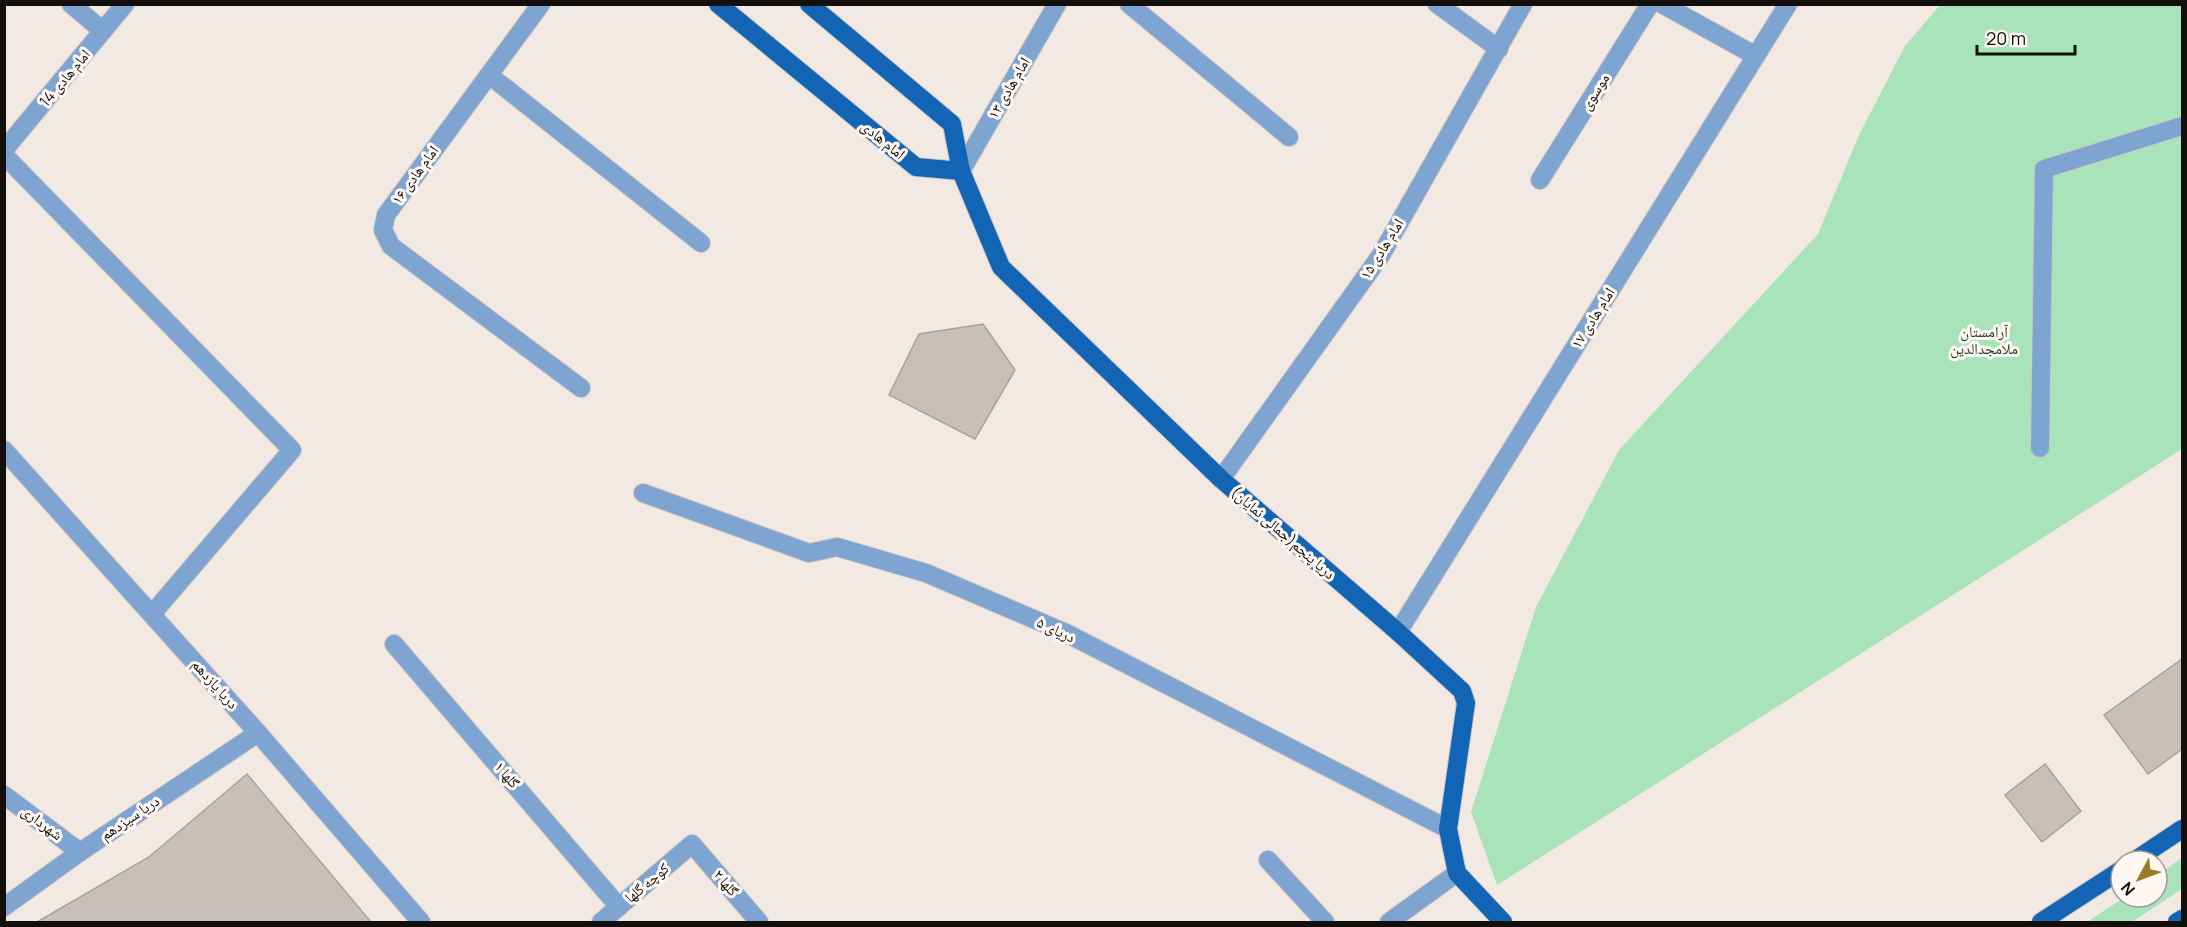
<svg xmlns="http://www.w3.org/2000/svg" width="2187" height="927" viewBox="0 0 2187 927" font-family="Manrope,'Noto Naskh Arabic',sans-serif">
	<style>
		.green { fill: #a9e3ba }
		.building { fill: #c8bfb9; stroke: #aba29c; stroke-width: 1.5 }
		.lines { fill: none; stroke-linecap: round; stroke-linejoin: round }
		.minor-casing { stroke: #cec6c1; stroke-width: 20 }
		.major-casing { stroke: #cec6c1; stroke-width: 20 }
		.minor { stroke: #7ea4d1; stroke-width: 18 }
		.major { stroke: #1264b5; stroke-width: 18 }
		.labels { text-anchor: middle; stroke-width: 6; stroke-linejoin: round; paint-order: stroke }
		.street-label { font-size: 15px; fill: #120f0d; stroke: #fef7f2 }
		.park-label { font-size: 15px; fill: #193c26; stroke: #fef7f2 }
	</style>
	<rect width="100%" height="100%" fill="#f2e9e3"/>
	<g class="green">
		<polygon points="1940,5 2182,5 2182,449 1497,885 1471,812 1536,607 1619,450 1818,234 1859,135 1905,46"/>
		<polygon points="2182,858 2182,889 2132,922 2087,922 2125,897 2157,897 2157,875"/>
	</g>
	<g class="building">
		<polygon points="983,324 1015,370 975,439 889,395 919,334"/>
		<polygon points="2182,659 2182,749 2148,774 2104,715"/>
		<polygon points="2045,764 2081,811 2042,842 2005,795"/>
		<polygon points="247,774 371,922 37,922 149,857"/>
	</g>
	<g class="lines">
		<g class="minor-casing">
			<g id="minor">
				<polyline points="71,4 103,31"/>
				<polyline points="541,4 386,215 383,230 391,246 581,388"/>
				<polyline points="1129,4 1289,137"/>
				<polyline points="1437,4 1499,49"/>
				<polyline points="1662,4 1756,56"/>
				<polyline points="489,75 701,243"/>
				<polyline points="4,150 125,4"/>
				<polyline points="4,155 292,450 152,614"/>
				<polyline points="961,171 1057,4"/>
				<polyline points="1540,180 1650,4"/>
				<polyline points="2040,448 2044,169 2182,126"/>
				<polyline points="4,450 258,733 421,922"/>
				<polyline points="1221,479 1381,255 1523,4"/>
				<polyline points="643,493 809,553 837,547 926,573 1066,633 1448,829"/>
				<polyline points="1398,632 1788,4"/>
				<polyline points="394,644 619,907"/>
				<polyline points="4,795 80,852"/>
				<polyline points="1268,860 1325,922"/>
				<polyline points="4,907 80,852 258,733"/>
				<polyline points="601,922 692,844 759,922"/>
				<polyline points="1389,922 1457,873"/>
			</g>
		</g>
		<g class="major-casing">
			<g id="major">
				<polyline points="718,4 916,167 961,171"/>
				<polyline points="809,4 952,124 961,171 1001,267 1221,479 1398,632 1462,691 1466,703 1448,829 1457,873 1503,922"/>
				<polyline points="2134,861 2182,829"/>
				<polyline points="2041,922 2121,870"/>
				<polyline points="2177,922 2182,919"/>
			</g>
		</g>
		<use href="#minor" class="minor"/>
		<use href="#major" class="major"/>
	</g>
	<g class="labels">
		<g class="street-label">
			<text transform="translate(65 78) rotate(-50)" y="5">امام هادی 14</text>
			<text transform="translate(1009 88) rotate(-60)" y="5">امام هادی ١٣</text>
			<text transform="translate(1595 92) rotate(-58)" y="5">موسوی</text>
			<text transform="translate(883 140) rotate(39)" y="5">امام هادی</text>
			<text transform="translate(415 175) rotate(-54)" y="5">امام هادی ۱۶</text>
			<text transform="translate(1382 249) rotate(-58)" y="5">امام هادی ۱۵</text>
			<text transform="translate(1593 318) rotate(-58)" y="5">امام هادی ۱۷</text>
			<text transform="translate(1283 533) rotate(41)" y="5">دریا پنجم(جمالی نمایان)</text>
			<text transform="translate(1056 630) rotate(25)" y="5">دریای ۵</text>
			<text transform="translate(215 684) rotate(48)" y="5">دریا یازدهم</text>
			<text transform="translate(507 775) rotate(50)" y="5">گلها ۱</text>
			<text transform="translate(130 818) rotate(-34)" y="5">دریا سیزدهم</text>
			<text transform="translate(42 823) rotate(37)" y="5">شهرداری</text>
			<text transform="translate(647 883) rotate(-40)" y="5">کوچه گلها</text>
			<text transform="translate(726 883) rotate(50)" y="5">گلها ۲</text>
		</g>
		<g class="park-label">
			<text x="1984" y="337">آرامستان<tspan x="1984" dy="17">ملامجدالدین</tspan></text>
		</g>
	</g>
	<rect width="2187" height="927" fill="none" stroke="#120f0d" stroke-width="12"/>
	<g transform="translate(2139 879) rotate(229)"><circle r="28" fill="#fef7f2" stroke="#a09a96" stroke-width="1.5"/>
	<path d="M0-4.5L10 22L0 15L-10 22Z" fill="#967c23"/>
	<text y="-9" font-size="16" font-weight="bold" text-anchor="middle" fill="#120f0d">N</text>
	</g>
	<path d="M1977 45v9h98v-9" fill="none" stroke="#120f0d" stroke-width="3"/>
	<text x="1986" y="45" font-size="18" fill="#120f0d" stroke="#fef7f2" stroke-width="4.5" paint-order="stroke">20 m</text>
</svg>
